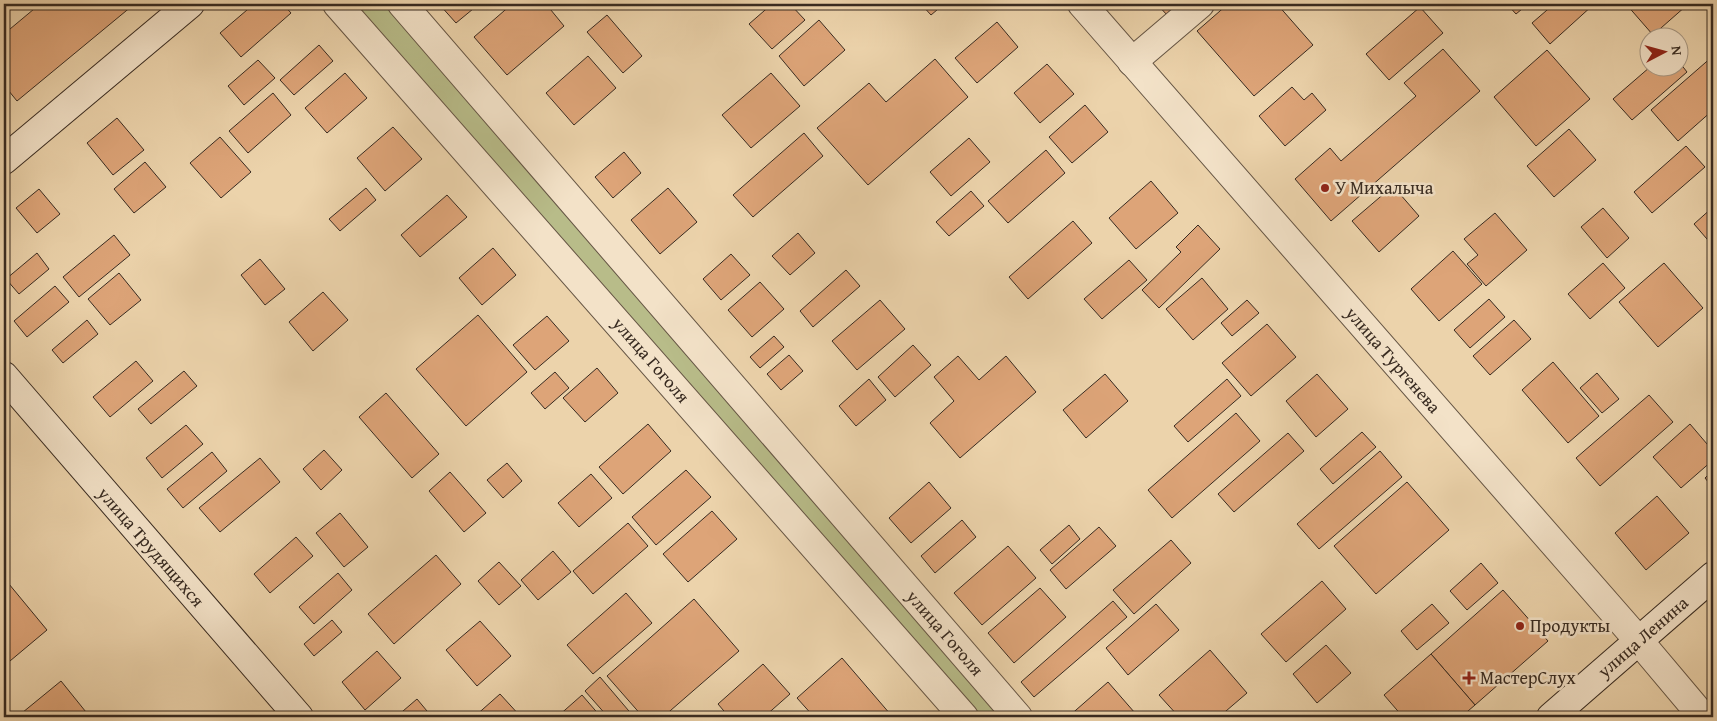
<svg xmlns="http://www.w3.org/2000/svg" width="1717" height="721" viewBox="0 0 1717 721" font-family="'Gentium Book Plus',serif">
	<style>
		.green { fill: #b8bc89; stroke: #787455 }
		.building { fill: #dda478; stroke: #382b21 }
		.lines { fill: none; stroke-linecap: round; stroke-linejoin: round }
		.street-casing { stroke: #655544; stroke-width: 30 }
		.secondary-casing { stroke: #382b21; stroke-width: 30 }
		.street { stroke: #f3e2c8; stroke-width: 28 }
		.secondary { stroke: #f3e2c8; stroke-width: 28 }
		.poi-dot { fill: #8f2418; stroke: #f3e2c8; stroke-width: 2 }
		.labels { text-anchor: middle; stroke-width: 5; stroke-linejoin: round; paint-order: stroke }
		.poi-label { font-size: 18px; fill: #382b21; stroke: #f3e2c8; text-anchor: start }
		.street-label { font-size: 18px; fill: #382b21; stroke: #f3e2c8 }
	</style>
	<rect width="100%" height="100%" fill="#ecd3ab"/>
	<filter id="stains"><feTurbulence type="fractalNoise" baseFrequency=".004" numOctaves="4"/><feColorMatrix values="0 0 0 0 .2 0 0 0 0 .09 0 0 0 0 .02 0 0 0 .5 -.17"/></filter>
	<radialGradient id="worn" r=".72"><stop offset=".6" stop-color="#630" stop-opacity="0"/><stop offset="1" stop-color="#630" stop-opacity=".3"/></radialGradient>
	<polygon class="green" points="350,4 386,4 1008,717 975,717"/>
	<g class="building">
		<polygon points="40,4 130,4 132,6 17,101 4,85 4,34"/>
		<polygon points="254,4 283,4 291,13 241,57 220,33"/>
		<polygon points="439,4 479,4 456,23"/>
		<polygon points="512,4 546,4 564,26 507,75 474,37"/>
		<polygon points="772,4 790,4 805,20 772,49 749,24"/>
		<polygon points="921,4 944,4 931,15"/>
		<polygon points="1157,4 1180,4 1167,15"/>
		<polygon points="1228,4 1277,4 1313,45 1254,96 1197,31"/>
		<polygon points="1507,4 1528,4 1516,14"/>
		<polygon points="1554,4 1592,4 1593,5 1550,44 1532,23"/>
		<polygon points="1626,4 1684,4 1686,6 1653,35"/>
		<polygon points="1420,7 1443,33 1389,80 1366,54"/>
		<polygon points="607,15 642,56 623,73 587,32"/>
		<polygon points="819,20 845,50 804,86 779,56"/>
		<polygon points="997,22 1018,47 977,83 955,58"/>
		<polygon points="319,45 333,61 294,95 280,80"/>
		<polygon points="1443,49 1480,91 1331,221 1295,179 1330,148 1341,161 1416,96 1404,83"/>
		<polygon points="1547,50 1590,99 1536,146 1494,97"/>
		<polygon points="588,56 616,88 574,125 546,93"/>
		<polygon points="1713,56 1713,110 1678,141 1651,110"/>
		<polygon points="935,59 968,97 868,185 817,128 869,83 886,102"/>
		<polygon points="258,60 275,78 244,105 228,86"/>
		<polygon points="1680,63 1687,72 1632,120 1613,99 1650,67 1680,68"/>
		<polygon points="1047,64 1074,94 1040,123 1014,93"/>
		<polygon points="345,73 367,98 327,133 305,108"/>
		<polygon points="771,73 800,106 751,148 722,115"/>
		<polygon points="1292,87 1304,100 1312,93 1326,110 1285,146 1259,116"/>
		<polygon points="273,93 291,115 248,153 229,131"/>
		<polygon points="1085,105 1108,132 1072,163 1049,137"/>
		<polygon points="117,118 144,150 113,175 87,143"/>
		<polygon points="393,127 422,159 385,191 357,158"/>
		<polygon points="1569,129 1596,160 1554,197 1527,166"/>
		<polygon points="804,133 823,156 753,217 733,195"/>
		<polygon points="220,137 251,172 221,198 190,163"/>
		<polygon points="969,138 990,162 951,196 930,172"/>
		<polygon points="1686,146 1705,167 1652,213 1634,192"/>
		<polygon points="1046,150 1065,173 1008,223 988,201"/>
		<polygon points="624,152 641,173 613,198 595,177"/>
		<polygon points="145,162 166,187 134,213 114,189"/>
		<polygon points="1151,181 1178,213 1136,249 1109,218"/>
		<polygon points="1393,186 1419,216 1379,252 1352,221"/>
		<polygon points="366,188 376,200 340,231 329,219"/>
		<polygon points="668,188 697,222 660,254 631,220"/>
		<polygon points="39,189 60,214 37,233 16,208"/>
		<polygon points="971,191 984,206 949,236 936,222"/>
		<polygon points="447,195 467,217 420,257 401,235"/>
		<polygon points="1713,207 1713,246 1694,224"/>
		<polygon points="1603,208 1629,238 1607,258 1581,227"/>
		<polygon points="1495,213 1527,250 1486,286 1467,264 1478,255 1464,239"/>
		<polygon points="1073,221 1092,243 1028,299 1009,277"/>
		<polygon points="1198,225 1220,249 1159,308 1142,290 1181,252 1176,247"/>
		<polygon points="798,233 815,253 790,275 772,256"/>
		<polygon points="114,235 130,255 79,297 63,277"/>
		<polygon points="493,248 516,275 482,305 459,278"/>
		<polygon points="1453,251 1482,284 1439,321 1411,289"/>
		<polygon points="37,253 49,269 19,294 6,279"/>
		<polygon points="731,254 750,275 721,300 703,279"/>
		<polygon points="260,259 285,289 265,305 241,275"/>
		<polygon points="1129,260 1147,280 1102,319 1084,299"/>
		<polygon points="1603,263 1625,288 1590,319 1568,294"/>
		<polygon points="1664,263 1703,308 1658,347 1619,302"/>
		<polygon points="846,270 860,286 813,327 800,311"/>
		<polygon points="119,273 141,300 110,325 88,299"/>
		<polygon points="1202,278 1228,309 1193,340 1166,309"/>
		<polygon points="760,282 784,309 752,337 728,310"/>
		<polygon points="55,286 69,302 27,337 14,321"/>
		<polygon points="323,292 348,320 313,351 289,322"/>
		<polygon points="1489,299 1505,317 1470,348 1454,330"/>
		<polygon points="880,300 905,329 857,370 832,341"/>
		<polygon points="1247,300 1259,313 1232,336 1221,323"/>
		<polygon points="478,315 527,372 466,426 416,369"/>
		<polygon points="547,316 569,341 535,370 513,345"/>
		<polygon points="87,320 98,334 63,363 52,350"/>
		<polygon points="1514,320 1531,339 1490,375 1473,356"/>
		<polygon points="1267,324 1296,357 1251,396 1222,363"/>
		<polygon points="774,336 784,347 760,368 750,357"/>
		<polygon points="913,345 931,365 895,397 878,377"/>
		<polygon points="789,355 803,371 781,390 767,374"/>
		<polygon points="958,356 979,380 1006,356 1036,392 960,458 930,423 954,401 934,377"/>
		<polygon points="136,361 153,381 110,417 93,397"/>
		<polygon points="1553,362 1599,416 1568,443 1522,390"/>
		<polygon points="597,368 618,393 585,422 563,398"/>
		<polygon points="184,371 197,386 151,424 138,409"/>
		<polygon points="555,372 569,388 545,409 531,393"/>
		<polygon points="1597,373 1619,399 1602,413 1580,388"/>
		<polygon points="1105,374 1128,401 1086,438 1063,410"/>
		<polygon points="1317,374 1348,409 1316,437 1286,401"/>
		<polygon points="869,379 886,400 856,426 839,406"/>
		<polygon points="1227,379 1241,396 1188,442 1174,426"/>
		<polygon points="386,393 439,454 412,478 359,417"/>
		<polygon points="1649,395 1673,422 1600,486 1576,458"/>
		<polygon points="1236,413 1260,441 1172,518 1148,490"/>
		<polygon points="648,424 671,451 623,494 599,467"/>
		<polygon points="1690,424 1713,451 1713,460 1681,488 1653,457"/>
		<polygon points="186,425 203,444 162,478 146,458"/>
		<polygon points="1362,432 1376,447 1333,484 1320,469"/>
		<polygon points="1288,433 1304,451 1234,512 1218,494"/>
		<polygon points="324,450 342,470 321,490 303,469"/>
		<polygon points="1380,451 1402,477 1319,549 1297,524"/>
		<polygon points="212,452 227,471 183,508 167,489"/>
		<polygon points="260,458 280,482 220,532 199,508"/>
		<polygon points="507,463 522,481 503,498 487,480"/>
		<polygon points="686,470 711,497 656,545 632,517"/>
		<polygon points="1713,470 1713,488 1705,478"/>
		<polygon points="450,472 486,513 464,532 429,491"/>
		<polygon points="591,474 612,498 579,527 558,503"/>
		<polygon points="929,482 951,508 911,543 889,518"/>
		<polygon points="1407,482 1449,530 1376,594 1334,546"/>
		<polygon points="1657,496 1689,533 1646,570 1615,533"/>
		<polygon points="712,511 737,539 688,582 663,554"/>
		<polygon points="340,513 368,547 344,567 316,533"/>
		<polygon points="962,520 976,537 935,573 921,556"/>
		<polygon points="628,523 648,546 593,594 573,571"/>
		<polygon points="1069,525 1080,539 1052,564 1040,550"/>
		<polygon points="1099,527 1116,546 1066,589 1050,570"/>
		<polygon points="296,537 313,556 270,593 254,574"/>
		<polygon points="1171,540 1191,563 1134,614 1113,590"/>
		<polygon points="1008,546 1036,578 982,625 954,593"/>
		<polygon points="553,551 571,572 538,600 521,580"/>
		<polygon points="436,555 461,584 394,644 368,614"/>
		<polygon points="499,562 521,586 499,605 478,581"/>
		<polygon points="1481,563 1498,583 1467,610 1450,591"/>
		<polygon points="338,573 352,590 314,624 299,607"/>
		<polygon points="4,578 47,630 4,666"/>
		<polygon points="1322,581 1346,609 1286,662 1261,634"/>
		<polygon points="1040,588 1066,617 1014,663 988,633"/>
		<polygon points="1503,590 1548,641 1475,705 1431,654"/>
		<polygon points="626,593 652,623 593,674 567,645"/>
		<polygon points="694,599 739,651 663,717 643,717 607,676"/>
		<polygon points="1113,601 1127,617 1034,697 1021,682"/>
		<polygon points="1156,604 1179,630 1128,675 1106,648"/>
		<polygon points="1432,604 1449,623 1417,650 1401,631"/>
		<polygon points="332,620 342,632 314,656 304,644"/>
		<polygon points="480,621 511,656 477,686 446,650"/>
		<polygon points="1326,645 1351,673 1317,703 1293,674"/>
		<polygon points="1210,650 1247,693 1219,717 1179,717 1159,695"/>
		<polygon points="377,651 401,678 365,710 342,682"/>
		<polygon points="1431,654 1475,705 1461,717 1403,717 1384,695"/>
		<polygon points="842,658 891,715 888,717 814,717 797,698"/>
		<polygon points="763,664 790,694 764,717 729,717 718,704"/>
		<polygon points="600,677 634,717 608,717 585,691"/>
		<polygon points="61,681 90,717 17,717"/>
		<polygon points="1108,682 1135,713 1129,717 1068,717"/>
		<polygon points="500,694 521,717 474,717"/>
		<polygon points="582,695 601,717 557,717"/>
		<polygon points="417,699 432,717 396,717"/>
	</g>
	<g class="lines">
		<g class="street-casing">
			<g id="street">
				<polyline points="337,4 964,717"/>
				<polyline points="402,4 1018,717"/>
				<polyline points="1082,4 1639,641 1703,717"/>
				<polyline points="1132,62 1200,4"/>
			</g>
		</g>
		<g class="secondary-casing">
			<g id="secondary">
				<polyline points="4,160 190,4"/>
				<polyline points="4,376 299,717"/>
				<polyline points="1551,717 1713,576"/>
			</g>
		</g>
		<use href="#street" class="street"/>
		<use href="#secondary" class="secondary"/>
	</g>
	<g class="poi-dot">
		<circle cx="1325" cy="188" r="5"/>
		<circle cx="1520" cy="626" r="5"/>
		<path d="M1466.5 670.5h5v5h5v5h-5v5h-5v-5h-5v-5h5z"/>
	</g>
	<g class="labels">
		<g class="poi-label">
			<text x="1335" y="194">У Михалыча</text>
			<text x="1530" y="632">Продукты</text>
			<text x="1480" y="684">МастерСлух</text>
		</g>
		<g class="street-label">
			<text transform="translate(651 360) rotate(49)" y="6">улица Гоголя</text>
			<text transform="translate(1393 360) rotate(49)" y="6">улица Тургенева</text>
			<text transform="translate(151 547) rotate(49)" y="6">улица Трудящихся</text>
			<text transform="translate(945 633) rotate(49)" y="6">улица Гоголя</text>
			<text transform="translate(1643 637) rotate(-41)" y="6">улица Ленина</text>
		</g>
	</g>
	<rect width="1717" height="721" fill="none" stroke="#ecd3ab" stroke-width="20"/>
	<rect x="5" y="5" width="1707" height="711" fill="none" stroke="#382b21" stroke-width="2.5"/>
	<rect x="10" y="10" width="1697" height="701" fill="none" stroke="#382b21"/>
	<g transform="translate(1664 52) rotate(84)"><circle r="24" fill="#f3e2c8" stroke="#a89985"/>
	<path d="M0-4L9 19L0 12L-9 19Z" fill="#8f2418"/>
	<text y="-8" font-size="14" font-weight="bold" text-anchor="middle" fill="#382b21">N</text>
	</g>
	<rect width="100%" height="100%" filter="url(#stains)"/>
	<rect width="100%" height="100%" fill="url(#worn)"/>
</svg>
